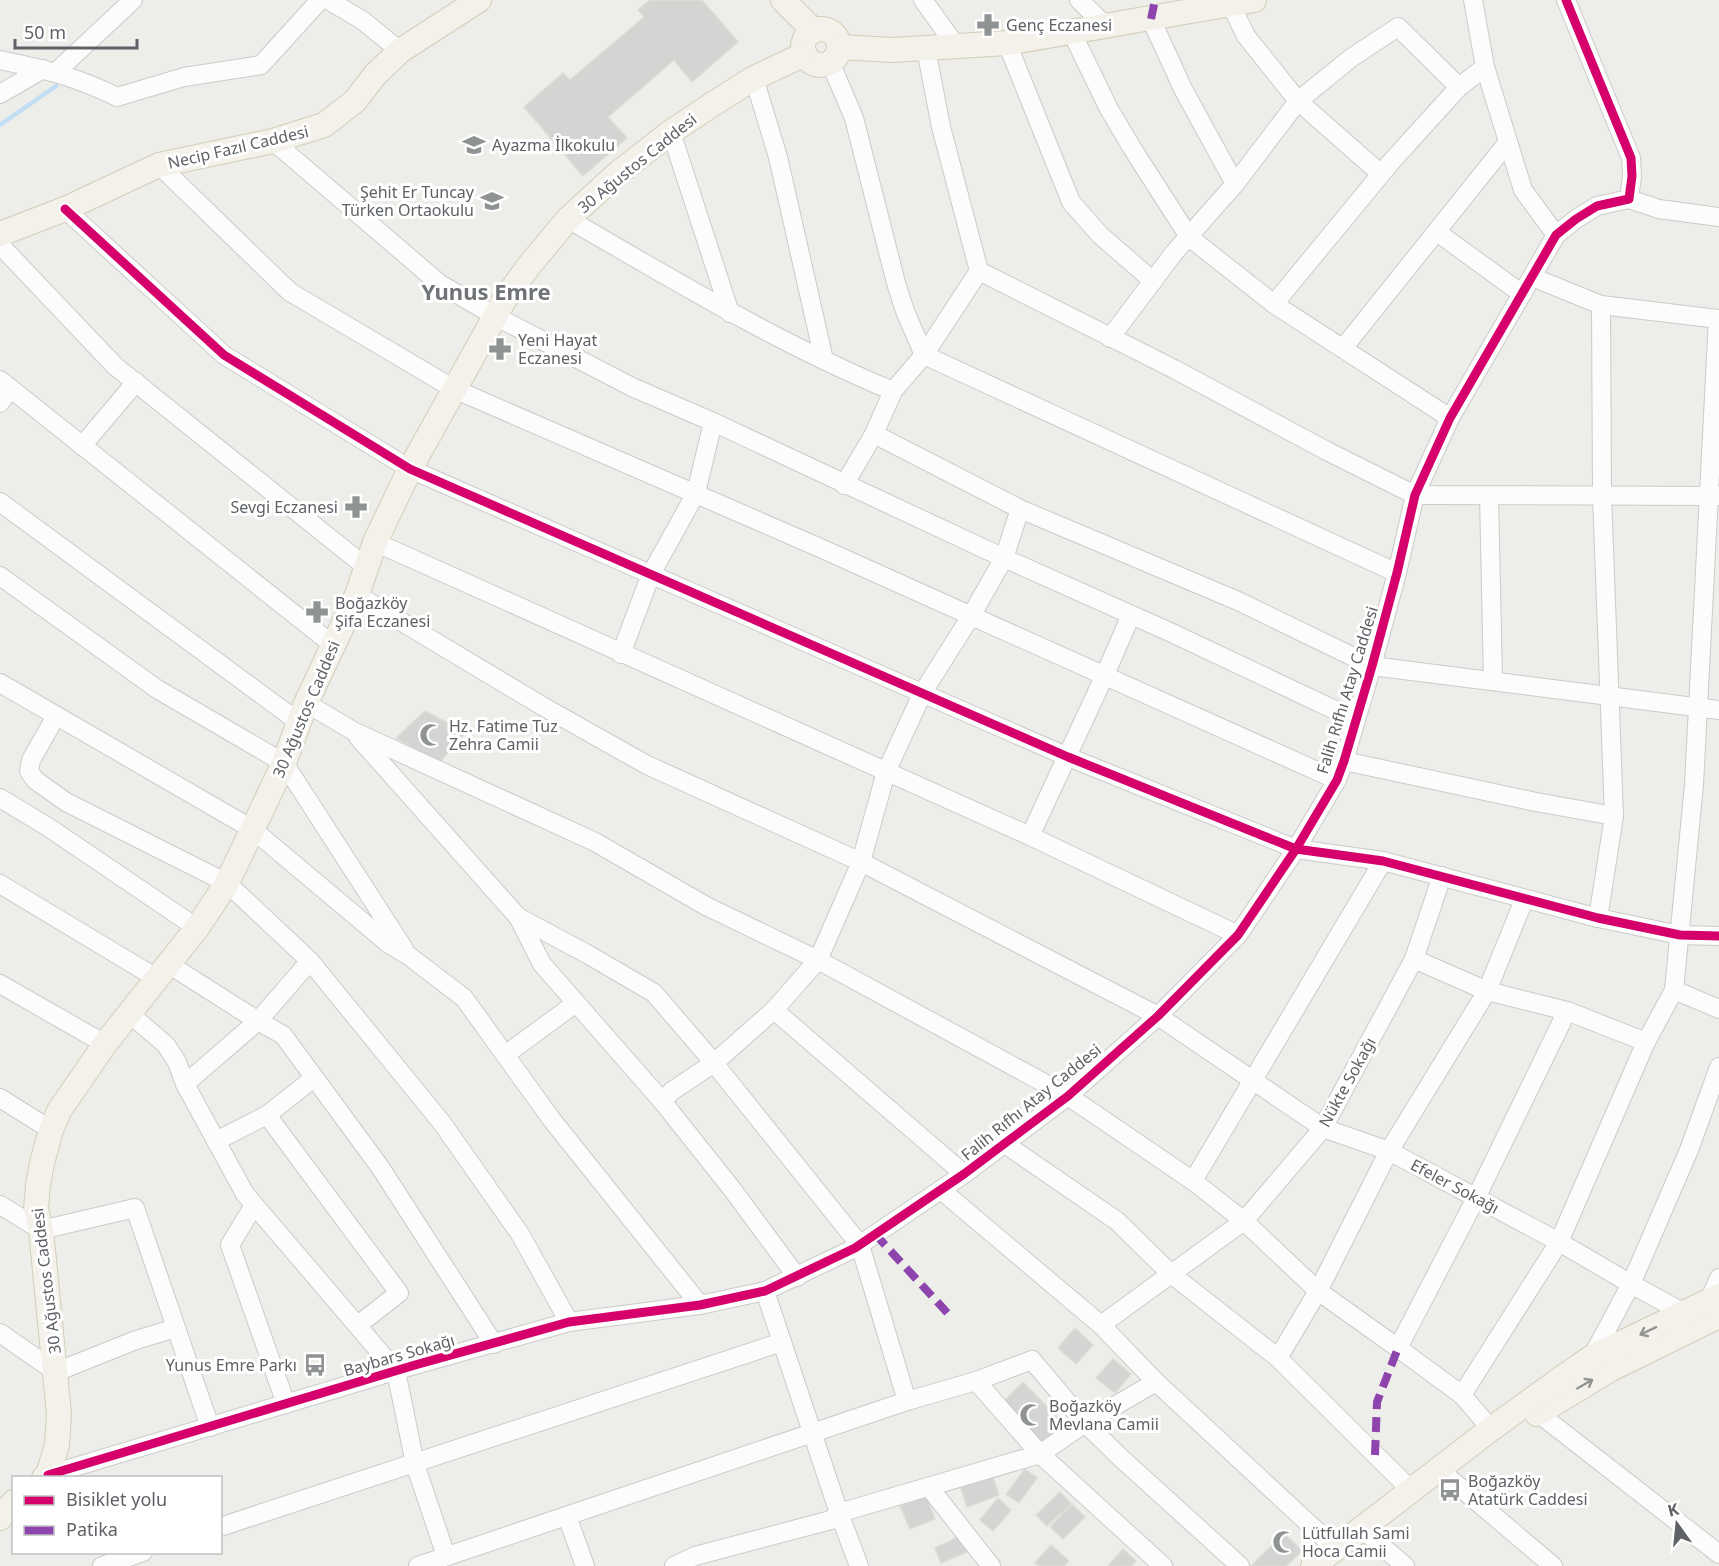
<svg xmlns="http://www.w3.org/2000/svg" width="1719" height="1566" viewBox="0 0 1719 1566" font-family="'Noto Sans',sans-serif">
	<style>
		.lines { fill: none; stroke-linecap: round; stroke-linejoin: round }
		.stream { stroke: #c1def4; stroke-width: 4.5 }
		.building { fill: #d4d4d2; stroke: #dcdcd8; stroke-width: 1.5 }
		.minor-casing { stroke: #cacbca; stroke-width: 20 }
		.major-casing { stroke: #d3cdb9; stroke-width: 26 }
		.minor { stroke: #fcfcfc; stroke-width: 18 }
		.major { stroke: #f3f1e9; stroke-width: 24 }
		.quiet { stroke: #8e44ad; stroke-width: 8; stroke-dasharray: 15 8; stroke-linecap: butt }
		.cycleway-casing { stroke: #fff; stroke-width: 13 }
		.cycleway { stroke: #d6006c; stroke-width: 9 }
		.oneway { stroke: #929494 }
		.labels { text-anchor: middle; stroke-width: 6; stroke-linejoin: round; paint-order: stroke }
		.poi-label { font-size: 16px; fill: #5e6266; stroke: #fff; text-anchor: start }
		.street-label { font-size: 16px; fill: #5e6266; stroke: #fff }
		.district-label { font-size: 22px; font-weight: bold; fill: #6f7378; stroke: #fff }
	</style>
	<rect width="100%" height="100%" fill="#edede9"/>
	<g class="lines">
		<polyline class="stream" points="0,125 56,86"/>
	</g>
	<g class="building">
		<polygon points="650,0 702,0 738,42 692,82 674,60 608,117 627,138 583,176 524,107 563,73 570,80 644,17 638,10"/>
		<polygon points="425,711 465,732 439,763 396,738"/>
		<polygon points="1075,1328 1093,1345 1076,1364 1058,1348"/>
		<polygon points="1113,1359 1131,1374 1115,1393 1096,1378"/>
		<polygon points="1023,1382 1064,1424 1040,1448 999,1406"/>
		<polygon points="1025,1469 1037,1478 1019,1503 1006,1494"/>
		<polygon points="991,1472 999,1495 967,1507 959,1483"/>
		<polygon points="1060,1492 1071,1504 1047,1526 1036,1515"/>
		<polygon points="926,1496 935,1519 910,1529 900,1506"/>
		<polygon points="998,1498 1011,1510 993,1531 980,1520"/>
		<polygon points="1072,1504 1085,1517 1063,1539 1050,1527"/>
		<polygon points="1284,1533 1302,1551 1286,1566 1251,1566"/>
		<polygon points="962,1535 969,1551 941,1563 935,1548"/>
		<polygon points="1051,1545 1069,1561 1064,1566 1039,1566 1035,1563"/>
		<polygon points="1123,1549 1136,1561 1132,1566 1108,1566"/>
	</g>
	<g class="lines">
		<g class="minor-casing">
			<g id="minor">
				<polyline points="328,0 362,20 400,51"/>
				<polyline points="923,0 956,46"/>
				<polyline points="1079,0 1106,26"/>
				<polyline points="1473,0 1485,67 1523,190 1556,235"/>
				<polyline points="1231,5 1246,36 1298,101 1381,174"/>
				<polyline points="1151,19 1183,89 1235,184"/>
				<polyline points="1071,31 1109,109 1132,148 1189,237 1274,304 1450,418"/>
				<polyline points="1007,43 1071,202 1100,235 1153,281"/>
				<polyline points="926,49 941,127 979,271 1174,369 1325,450 1415,495 1719,496"/>
				<path d="M0,60c44,9 77,17 117,37l67,-20 77,-12 59,-65"/>
				<polyline points="830,62 854,118 896,283 905,311 924,355 1397,573"/>
				<polyline points="56,72 133,0"/>
				<polyline points="754,78 778,157 824,360"/>
				<polyline points="0,94 43,69"/>
				<polyline points="671,132 730,313"/>
				<polyline points="273,141 440,284 495,316 632,387 713,422 1004,558 1172,633 1356,720"/>
				<polyline points="159,165 290,292 454,389 818,547 1337,780"/>
				<polyline points="1629,199 1659,209 1719,217"/>
				<polyline points="65,209 224,355 410,469 1068,757 1296,849 1383,861 1598,918 1680,935 1719,936"/>
				<path d="M568,219c106,61 211,125 325,172"/>
				<polyline points="1437,232 1522,294"/>
				<polyline points="0,245 115,366 366,567"/>
				<polyline points="1532,277 1601,305 1719,319"/>
				<polyline points="1274,304 1391,162 1459,87 1485,67"/>
				<polyline points="1110,338 1173,254 1235,184 1298,101 1351,58 1398,27 1459,87"/>
				<polyline points="1344,347 1508,142"/>
				<polyline points="0,380 333,645"/>
				<polyline points="0,403 10,388"/>
				<polyline points="874,434 1020,509 1238,601 1372,666 1719,710"/>
				<polyline points="82,446 136,382"/>
				<polyline points="844,485 874,434 893,391 924,355 979,271"/>
				<polyline points="1489,496 1493,680"/>
				<polyline points="0,502 300,723"/>
				<polyline points="375,542 1030,836 1238,935"/>
				<polyline points="0,576 157,689 284,763 404,949"/>
				<polyline points="357,595 544,707 647,765 861,862 1158,1016 1323,1128 1389,1151 1559,1242 1462,1395 1491,1429"/>
				<polyline points="621,654 651,574 696,493 713,422"/>
				<polyline points="0,683 252,829 389,944 409,956 464,998 552,1120 700,1305"/>
				<polyline points="306,703 355,732 595,842 706,906 818,960 1068,1096 1193,1181"/>
				<polyline points="56,716 31,760 29,771 35,780 66,802 227,883 310,961 442,1123 520,1234 569,1322"/>
				<polyline points="358,737 518,917 542,964 662,1101 732,1189 797,1277"/>
				<polyline points="1344,761 1536,802 1614,816"/>
				<polyline points="0,798 48,827 197,928"/>
				<polyline points="1030,836 1104,677 1131,615"/>
				<polyline points="0,884 158,979"/>
				<polyline points="518,917 589,955 654,993 714,1063 860,1245 907,1401"/>
				<polyline points="1598,918 1614,816 1602,496 1601,305"/>
				<polyline points="1414,959 1487,991 1524,900"/>
				<polyline points="310,961 258,1021 185,1084 245,1194 396,1371 415,1464 446,1556"/>
				<polyline points="170,965 258,1021 283,1035 380,1167 494,1344"/>
				<polyline points="0,984 105,1044"/>
				<polyline points="1674,990 1719,1009"/>
				<polyline points="774,1010 964,1174"/>
				<polyline points="130,1014 166,1045 177,1062 185,1084"/>
				<polyline points="505,1055 576,1003"/>
				<polyline points="0,1098 51,1130"/>
				<polyline points="662,1101 672,1091 714,1063 774,1010 818,960 861,862 886,772 923,692 971,616 1004,558 1020,509"/>
				<polyline points="267,1115 399,1293 358,1325"/>
				<polyline points="216,1141 267,1115 314,1078"/>
				<polyline points="1005,1144 1117,1221 1171,1274 1244,1221 1323,1128 1414,959 1442,876"/>
				<polyline points="941,1190 1101,1325 1171,1274 1278,1358 1412,1491"/>
				<polyline points="0,1205 41,1230 135,1208 210,1427"/>
				<polyline points="254,1205 230,1245 286,1404"/>
				<polyline points="765,1291 839,1513 859,1566"/>
				<polyline points="1709,1301 1719,1278"/>
				<polyline points="1684,1313 1631,1284 1689,1150 1719,1067"/>
				<polyline points="1101,1325 1156,1382 1335,1548"/>
				<polyline points="0,1333 56,1372 136,1340 176,1328"/>
				<polyline points="1398,1348 1318,1291 1389,1151 1487,991 1567,1011"/>
				<polyline points="1592,1357 1631,1284 1559,1242 1646,1042 1674,990 1694,785 1718,319"/>
				<polyline points="1278,1358 1318,1291 1244,1221 1193,1181 1383,861"/>
				<polyline points="976,1381 1040,1454 1163,1566"/>
				<polyline points="1462,1395 1398,1348 1476,1198 1567,1011 1646,1042"/>
				<polyline points="1538,1413 1719,1554"/>
				<polyline points="48,1475 415,1365 569,1322 700,1305 765,1291 855,1248 964,1174 1068,1096 1158,1016 1238,935 1296,849 1337,780 1344,761 1372,666 1397,573 1415,495 1450,418 1556,235 1576,219 1597,206 1629,199 1632,176 1631,158 1566,0"/>
				<polyline points="1449,1478 1553,1566"/>
				<polyline points="929,1487 991,1566"/>
				<polyline points="567,1516 585,1566"/>
				<polyline points="220,1527 782,1342"/>
				<polyline points="1369,1535 1405,1566"/>
				<polyline points="102,1566 143,1552"/>
				<polyline points="418,1566 907,1401 976,1381 1032,1360 1085,1423 1122,1459 1240,1566"/>
				<polyline points="674,1566 695,1556 831,1520 839,1513 1040,1454 1085,1423 1156,1382"/>
			</g>
		</g>
		<g class="major-casing">
			<g id="major">
				<polyline points="783,0 814,31"/>
				<circle cx="821" cy="47" r="18"/>
				<polyline points="839,47 893,50 1007,43 1254,0"/>
				<polyline points="0,234 65,209 159,165 273,141 324,125 355,101 375,75 400,51 479,0"/>
				<polyline points="1537,1414 1611,1369 1719,1316"/>
				<polyline points="44,1478 48,1475 57,1445 59,1414 41,1230 36,1209 38,1185 42,1163 51,1130 59,1111 105,1044 197,928 227,883 284,763 306,703 357,595 375,542 410,469 503,302 528,267 568,219 617,174 671,132 713,104 754,78 805,54"/>
				<polyline points="0,1518 14,1502"/>
				<polyline points="1313,1566 1491,1429 1566,1375 1592,1357 1719,1296"/>
			</g>
		</g>
		<use href="#minor" class="minor"/>
		<use href="#major" class="major"/>
		<g class="quiet">
			<polyline points="1151,19 1155,0"/>
			<polyline points="875,1234 952,1318"/>
			<polyline points="1375,1455 1377,1402 1398,1348"/>
		</g>
		<g class="cycleway-casing">
			<g id="cycleway">
				<polyline points="65,209 224,355 410,469 1068,757 1296,849 1383,861 1598,918 1680,935 1719,936"/>
				<polyline points="48,1475 415,1365 569,1322 700,1305 765,1291 855,1248 964,1174 1068,1096 1158,1016 1238,935 1296,849 1337,780 1344,761 1372,666 1397,573 1415,495 1450,418 1556,235 1576,219 1597,206 1629,199 1632,176 1631,158 1566,0"/>
			</g>
		</g>
		<use href="#cycleway" class="cycleway"/>
	</g>
	<defs><path id="oneway-shaft" d="M-6 0H5M1.5-3L5.5 0L1.5 3" fill="none" stroke-width="1.6" stroke-linecap="round" stroke-linejoin="round" transform="scale(1.5)"/></defs>
	<g class="oneway">
		<use href="#oneway-shaft" transform="translate(1648 1331) rotate(154)"/>
		<use href="#oneway-shaft" transform="translate(1585 1384) rotate(-30)"/>
	</g>
	<defs>
		<g id="pharmacy-bare" transform="scale(1.8)"><path d="M-2-6h4v4h4v4h-4v4h-4v-4h-4v-4h4Z" fill="#909394" stroke="#fff" stroke-width="2.5" paint-order="stroke"/></g>
		<g id="school-bare" transform="scale(1.8)"><path d="M0-5L7-2L0 1L-7-2ZM-4 1L0 2.5L4 1V4Q0 6-4 4Z" fill="#909394" stroke="#fff" stroke-width="2.5" paint-order="stroke"/></g>
		<g id="mosque-bare" transform="scale(1.8)"><path d="M3.5-4.9A6 6 0 1 0 3.5 4.9A5 5 0 1 1 3.5-4.9Z" fill="#909394" stroke="#fff" stroke-width="2.5" paint-order="stroke"/></g>
		<g id="bus-bare" transform="scale(1.8)"><path d="M-5-6H5V4H4V6H2V4H-2V6H-4V4H-5ZM-3.5-4V0h7V-4ZM-3.5 1.2v1.5H-2V1.2ZM2 1.2v1.5H3.5V1.2Z" fill="#909394" stroke="#fff" stroke-width="2.5" paint-order="stroke"/></g>
	</defs>
	<g fill-rule="evenodd">
		<use href="#pharmacy-bare" x="988" y="25"/>
		<use href="#school-bare" x="474" y="145"/>
		<use href="#school-bare" x="492" y="201"/>
		<use href="#pharmacy-bare" x="500" y="349"/>
		<use href="#pharmacy-bare" x="356" y="507"/>
		<use href="#pharmacy-bare" x="317" y="612"/>
		<use href="#mosque-bare" x="431" y="735"/>
		<use href="#bus-bare" x="315" y="1365"/>
		<use href="#mosque-bare" x="1031" y="1415"/>
		<use href="#bus-bare" x="1450" y="1490"/>
		<use href="#mosque-bare" x="1284" y="1542"/>
	</g>
	<g class="labels">
		<g class="poi-label">
			<text x="1006" y="31">Genç Eczanesi</text>
			<text x="492" y="151">Ayazma İlkokulu</text>
			<text x="474" y="198" text-anchor="end">Şehit Er Tuncay<tspan x="474" dy="18">Türken Ortaokulu</tspan></text>
			<text x="518" y="346">Yeni Hayat<tspan x="518" dy="18">Eczanesi</tspan></text>
			<text x="338" y="513" text-anchor="end">Sevgi Eczanesi</text>
			<text x="335" y="609">Boğazköy<tspan x="335" dy="18">Şifa Eczanesi</tspan></text>
			<text x="449" y="732">Hz. Fatime Tuz<tspan x="449" dy="18">Zehra Camii</tspan></text>
			<text x="297" y="1371" text-anchor="end">Yunus Emre Parkı</text>
			<text x="1049" y="1412">Boğazköy<tspan x="1049" dy="18">Mevlana Camii</tspan></text>
			<text x="1468" y="1487">Boğazköy<tspan x="1468" dy="18">Atatürk Caddesi</tspan></text>
			<text x="1302" y="1539">Lütfullah Sami<tspan x="1302" dy="18">Hoca Camii</tspan></text>
		</g>
		<g class="street-label">
			<text transform="translate(238 147) rotate(-13)" y="6">Necip Fazıl Caddesi</text>
			<text transform="translate(637 163) rotate(-39)" y="6">30 Ağustos Caddesi</text>
			<text transform="translate(1347 690) rotate(-73)" y="6">Falih Rıfhı Atay Caddesi</text>
			<text transform="translate(306 709) rotate(-67)" y="6">30 Ağustos Caddesi</text>
			<text transform="translate(1347 1082) rotate(-61)" y="6">Nükte Sokağı</text>
			<text transform="translate(1031 1102) rotate(-39)" y="6">Falih Rıfhı Atay Caddesi</text>
			<text transform="translate(1455 1186) rotate(28)" y="6">Efeler Sokağı</text>
			<text transform="translate(46 1281) rotate(-97)" y="6">30 Ağustos Caddesi</text>
			<text transform="translate(399 1355) rotate(-16)" y="6">Baybars Sokağı</text>
		</g>
		<g class="district-label">
			<text x="486" y="300">Yunus Emre</text>
		</g>
	</g>
	<rect x="12" y="1476" width="210" height="78" fill="#ffffff" stroke="#bfc0c2" stroke-width="1.5"/>
	<rect x="24" y="1496" width="30" height="9" fill="#d6006c" stroke="#bfc0c2" stroke-width="1.5"/>
	<text x="66" y="1506" font-size="18" fill="#5e6266">Bisiklet yolu</text>
	<rect x="24" y="1526" width="30" height="9" fill="#8e44ad" stroke="#bfc0c2" stroke-width="1.5"/>
	<text x="66" y="1536" font-size="18" fill="#5e6266">Patika</text>
	<g transform="translate(1677 1524) rotate(345)" stroke="#ffffff" stroke-width="4.5" paint-order="stroke">
	<path d="M0-4.5L10 22L0 15L-10 22Z" fill="#5e6266"/>
	<text y="-9" font-size="16" font-weight="bold" text-anchor="middle" fill="#5e6266">K</text>
	</g>
	<path d="M15 39v9h122v-9" fill="none" stroke="#5e6266" stroke-width="3"/>
	<text x="24" y="39" font-size="18" fill="#5e6266" stroke="#ffffff" stroke-width="4.5" paint-order="stroke">50 m</text>
</svg>
